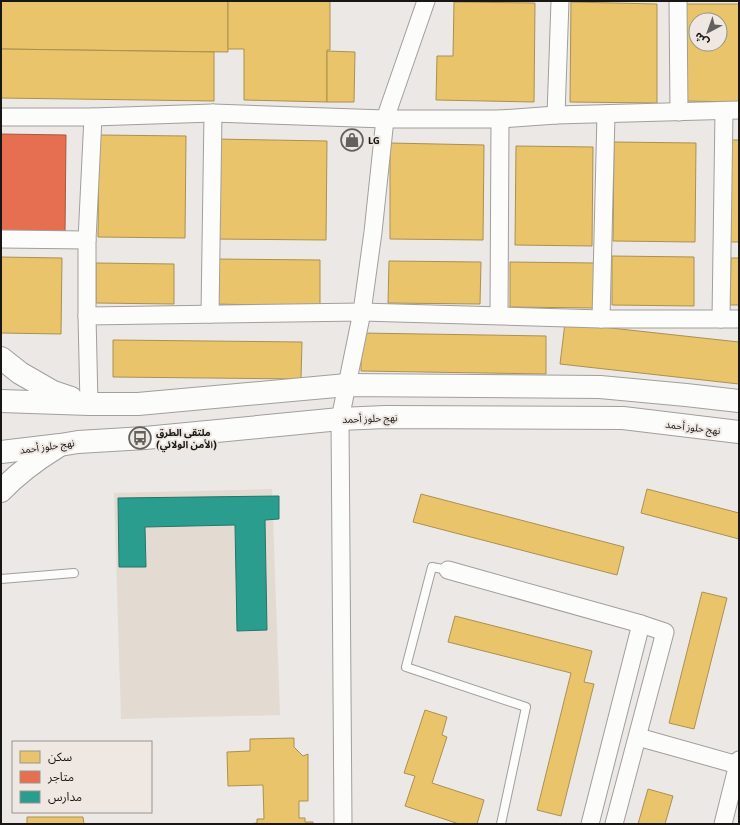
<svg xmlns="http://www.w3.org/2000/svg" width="740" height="825" viewBox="0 0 740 825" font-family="Signika,'Noto Sans Arabic',sans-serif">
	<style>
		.built { fill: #e3dad2 }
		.homes { fill: #e9c46a; stroke: #ab9050; fill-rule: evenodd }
		.shops { fill: #e76f51; stroke: #a9553f }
		.schools { fill: #2a9d8f; stroke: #25756a }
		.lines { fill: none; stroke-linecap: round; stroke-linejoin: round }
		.service-casing { stroke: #a19e9c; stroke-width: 10 }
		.minor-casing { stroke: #a19e9c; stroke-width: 19 }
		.primary-casing { stroke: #a19e9c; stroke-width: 24 }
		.service { stroke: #fcfcfb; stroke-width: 8 }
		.minor { stroke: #fcfcfb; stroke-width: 17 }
		.primary { stroke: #fcfcfb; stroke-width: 22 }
		.labels { text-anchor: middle; stroke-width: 4; stroke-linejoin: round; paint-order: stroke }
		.poi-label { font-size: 10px; font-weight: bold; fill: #191715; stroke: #efe8e2; text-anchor: start }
		.street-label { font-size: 10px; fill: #191715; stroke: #efe8e2 }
	</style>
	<rect width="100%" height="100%" fill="#ece8e5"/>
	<polygon class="built" points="272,489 280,715 121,719 114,493"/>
	<g class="homes">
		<polygon points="1,1 228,1 228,52 1,49"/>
		<polygon points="228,1 330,1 330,50 327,50 327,102 244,100 244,49 228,49"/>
		<polygon points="454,2 535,3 534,102 436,100 437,56 453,56"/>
		<polygon points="571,2 657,4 657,103 570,102"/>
		<path d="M686,4h53v98l-54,-1zM696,20h24v24h-24z"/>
		<polygon points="1,49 214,52 214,101 1,98"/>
		<polygon points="327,51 355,52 354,102 327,102"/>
		<polygon points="99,135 186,136 185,238 98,237"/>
		<polygon points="215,139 327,141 326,240 213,239"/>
		<polygon points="730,140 739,140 739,242 729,242"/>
		<polygon points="614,142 696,143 695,242 613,241"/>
		<polygon points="390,143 484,145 483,240 390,239"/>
		<polygon points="516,146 593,147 592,246 515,245"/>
		<polygon points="612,256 694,257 694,306 612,305"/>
		<polygon points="1,257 62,258 61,334 1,333"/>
		<polygon points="731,258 739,258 739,305 730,305"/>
		<polygon points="215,259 320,260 320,306 214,304"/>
		<polygon points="389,261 481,262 480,304 388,303"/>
		<polygon points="510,262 595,263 595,308 510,307"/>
		<polygon points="96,263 174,264 174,304 96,303"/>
		<polygon points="565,323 739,342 739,384 560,364"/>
		<polygon points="361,333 546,336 546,374 361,371"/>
		<polygon points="113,340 302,342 301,379 113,377"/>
		<polygon points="647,489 739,513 739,539 641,513"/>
		<polygon points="421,494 624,547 617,575 413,522"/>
		<polygon points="702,592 727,598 694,729 669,723"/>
		<polygon points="455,616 592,651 584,682 594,684 561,816 537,810 571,673 448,642"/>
		<polygon points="425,710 447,717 442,735 447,737 432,783 484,800 477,824 459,824 405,806 415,776 404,773"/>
		<polygon points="294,738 294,747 303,756 308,754 308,801 299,801 299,818 305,818 305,822 313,822 313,824 248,824 257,823 257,819 264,819 263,785 228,786 227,752 250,751 250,739"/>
		<polygon points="648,789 673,796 665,824 638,824"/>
		<polygon points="27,817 83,817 84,824 27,824"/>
	</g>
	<polygon class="shops" points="1,134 66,135 65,233 1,232"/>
	<polygon class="schools" points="279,496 279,519 265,520 267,630 237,631 235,525 145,527 146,567 119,567 118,498"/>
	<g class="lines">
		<g class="service-casing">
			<g id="service">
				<polyline points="448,570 432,567 406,667 526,707 501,824"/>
				<polyline points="1,579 74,573"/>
			</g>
		</g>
		<g class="minor-casing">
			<g id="minor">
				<polyline points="678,1 679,112"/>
				<polyline points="556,115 560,1"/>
				<polyline points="1,117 93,117 213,113 385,119 500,119 556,115 739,110"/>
				<polyline points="1,239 87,240"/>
				<polyline points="210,314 213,113"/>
				<polyline points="499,315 500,119"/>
				<polyline points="87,316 362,312 601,319 739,319"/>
				<polyline points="601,319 606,114"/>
				<polyline points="721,319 724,111"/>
				<polyline points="89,404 87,316 87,240 93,117"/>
				<polyline points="448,570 641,624 665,632 614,824"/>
				<polyline points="638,737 738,765"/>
				<polyline points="343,824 340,419 362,312 373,232 385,119 426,1"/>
				<polyline points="590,824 641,624"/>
				<polyline points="723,824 739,760"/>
			</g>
		</g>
		<g class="primary-casing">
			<g id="primary">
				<polyline points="1,358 20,373 53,392 71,398"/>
				<polyline points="1,401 89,404 138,404 347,385 600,387 686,395 739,401"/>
				<polyline points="1,452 60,445 78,442 145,438 340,419 385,417 623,418 739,432"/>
				<path d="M1,491c17,-18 35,-31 56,-44"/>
			</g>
		</g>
		<use href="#service" class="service"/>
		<use href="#minor" class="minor"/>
		<use href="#primary" class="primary"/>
	</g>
	<defs>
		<g id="shop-ring" transform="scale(1.15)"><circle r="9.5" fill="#efe8e2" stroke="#63605e" stroke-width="1.5"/><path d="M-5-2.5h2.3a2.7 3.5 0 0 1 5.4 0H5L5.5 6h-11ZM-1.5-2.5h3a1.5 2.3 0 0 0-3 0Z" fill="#63605e"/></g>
		<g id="bus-ring" transform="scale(1.15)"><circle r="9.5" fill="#efe8e2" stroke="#63605e" stroke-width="1.5"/><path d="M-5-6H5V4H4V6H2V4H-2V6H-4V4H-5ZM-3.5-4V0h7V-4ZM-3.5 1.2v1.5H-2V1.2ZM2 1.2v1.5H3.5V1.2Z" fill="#63605e"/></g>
	</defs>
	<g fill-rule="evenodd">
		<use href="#shop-ring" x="352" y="140"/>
		<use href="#bus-ring" x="140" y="438"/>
	</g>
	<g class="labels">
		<g class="poi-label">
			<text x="368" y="144">LG</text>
			<text x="156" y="436">ملتقى الطرق<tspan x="156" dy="12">(الأمن الولائي)</tspan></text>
		</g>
		<g class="street-label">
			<text transform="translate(370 418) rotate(-2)" y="4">نهج حلوز أحمد</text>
			<text transform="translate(693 427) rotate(7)" y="4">نهج حلوز أحمد</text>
			<text transform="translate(47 446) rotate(-8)" y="4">نهج حلوز أحمد</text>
		</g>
	</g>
	<rect width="740" height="825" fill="none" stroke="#191715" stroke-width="4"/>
	<rect x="12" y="741" width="140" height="72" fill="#efe8e2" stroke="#999490"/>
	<rect x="20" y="751" width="20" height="12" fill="#e9c46a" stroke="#999490"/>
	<text x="48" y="761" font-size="12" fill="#191715">سكن</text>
	<rect x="20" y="771" width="20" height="12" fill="#e76f51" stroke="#999490"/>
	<text x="48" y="781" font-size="12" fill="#191715">متاجر</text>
	<rect x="20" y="791" width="20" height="12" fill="#2a9d8f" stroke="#999490"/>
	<text x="48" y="801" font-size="12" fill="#191715">مدارس</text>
	<g transform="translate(708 32) rotate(221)"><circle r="19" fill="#efe8e2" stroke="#999490"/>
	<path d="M0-3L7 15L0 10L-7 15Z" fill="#63605e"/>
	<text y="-6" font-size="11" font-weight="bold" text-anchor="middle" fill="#191715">ش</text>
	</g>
</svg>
